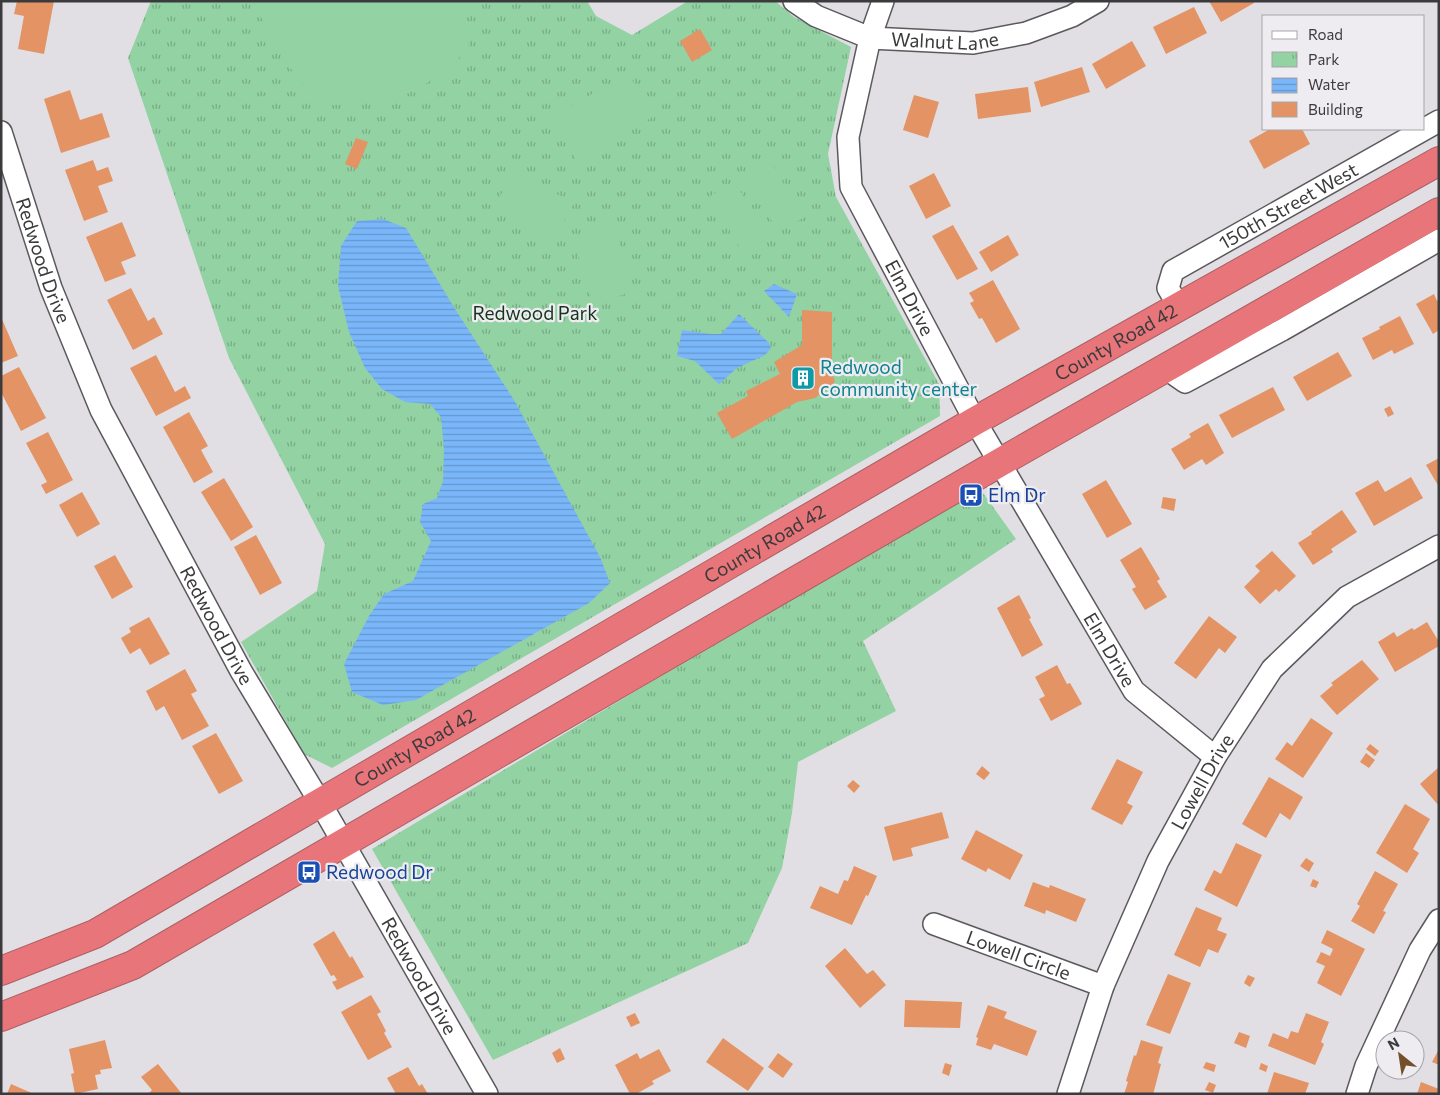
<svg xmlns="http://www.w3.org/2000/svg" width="1440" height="1095" viewBox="0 0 1440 1095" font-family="Commissioner,sans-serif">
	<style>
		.park { fill: url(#park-tufts) }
		.pitch { fill: #92d2a3 }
		.water { fill: url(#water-rules) }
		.building { fill: #e39364 }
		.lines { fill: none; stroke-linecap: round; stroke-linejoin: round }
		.minor-casing { stroke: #5b595d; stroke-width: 24 }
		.highway-casing { stroke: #ab6064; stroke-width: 30 }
		.minor { stroke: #fff; stroke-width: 21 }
		.highway { stroke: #e77579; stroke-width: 28 }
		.labels { text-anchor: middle; stroke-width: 4.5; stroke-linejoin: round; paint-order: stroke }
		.street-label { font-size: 19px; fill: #3b3a3c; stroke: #efecf1 }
		.park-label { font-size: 19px; fill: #13351e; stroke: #efecf1 }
		.culture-label { font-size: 19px; fill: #0d838f; stroke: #efecf1; text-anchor: start }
		.transit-label { font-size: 19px; fill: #164399; stroke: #efecf1; text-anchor: start }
	</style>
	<defs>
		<pattern id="park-tufts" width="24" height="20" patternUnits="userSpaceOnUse" patternTransform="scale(1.25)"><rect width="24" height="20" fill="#92d2a3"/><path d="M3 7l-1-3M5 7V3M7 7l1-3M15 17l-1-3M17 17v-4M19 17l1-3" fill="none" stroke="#78ab86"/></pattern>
		<pattern id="water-rules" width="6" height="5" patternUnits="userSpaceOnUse" patternTransform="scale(1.25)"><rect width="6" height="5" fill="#7ab7fa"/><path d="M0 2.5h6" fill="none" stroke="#6596cc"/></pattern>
	</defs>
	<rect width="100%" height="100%" fill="#e1dfe4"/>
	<g class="park">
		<polygon points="151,1 587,1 596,16 632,35 688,1 775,1 794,17 851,47 828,154 836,197 939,384 940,416 332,768 304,754 241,642 317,591 325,544 229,358 128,58"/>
		<polygon points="978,486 1016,539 863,641 896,711 798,762 792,813 782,868 748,943 493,1060 372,849"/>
	</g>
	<g class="pitch">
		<polygon points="252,1 463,1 465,9 469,47 446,72 396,100 322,106 286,63"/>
		<polygon points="628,73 654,116 577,162 551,118"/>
		<polygon points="771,161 803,218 778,232 746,176"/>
		<polygon points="513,171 574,203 553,241 493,210"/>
		<polygon points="735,182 768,238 742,252 710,196"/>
		<polygon points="614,225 634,291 593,304 573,238"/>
	</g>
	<g class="water">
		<polygon points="383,219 406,228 455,309 514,400 600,557 610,583 589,603 416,700 383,705 352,692 344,664 369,616 384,594 413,581 431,541 420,522 423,504 437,498 443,481 444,449 441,417 430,404 405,402 382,389 365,368 349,332 338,286 341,246 357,221"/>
		<polygon points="774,284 797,294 789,317 764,291"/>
		<polygon points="739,314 769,343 771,348 765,355 737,368 719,384 695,361 677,356 682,330 711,334 721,334"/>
	</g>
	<g class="building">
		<polygon points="17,1 54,1 44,54 18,49 24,16 14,14"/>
		<polygon points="1209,1 1253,1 1254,3 1221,22"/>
		<polygon points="1194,7 1207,33 1166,54 1153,27"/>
		<polygon points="700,29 712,50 692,62 680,41"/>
		<polygon points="1132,41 1146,66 1106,89 1092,64"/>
		<polygon points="1082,67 1090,92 1041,107 1034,82"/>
		<polygon points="1028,87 1031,112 978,119 975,94"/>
		<polygon points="70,90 80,120 102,113 110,137 61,153 44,99"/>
		<polygon points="914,95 939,102 928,138 903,130"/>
		<polygon points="1270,129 1302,129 1310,144 1264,169 1249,141"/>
		<polygon points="356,138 368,142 357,169 345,164"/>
		<polygon points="93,160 97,171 108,167 113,181 98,186 108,212 84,221 65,170"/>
		<polygon points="934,173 951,206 926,219 909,186"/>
		<polygon points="122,222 136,256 121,262 126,274 105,282 86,237"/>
		<polygon points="953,225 978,269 957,280 932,236"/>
		<polygon points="1008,235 1019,255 991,272 979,252"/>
		<polygon points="993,280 1020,329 996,343 982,318 979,319 970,303 974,301 969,293"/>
		<polygon points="131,288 148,321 154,317 163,334 133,350 107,300"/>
		<polygon points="1434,294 1437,301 1439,300 1439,330 1433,334 1416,304"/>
		<polygon points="802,310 832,312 832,372 835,382 815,398 797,402 732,439 717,413 748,396 746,391 780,374 774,362 802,345"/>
		<polygon points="1400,316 1414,344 1394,354 1392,350 1373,360 1362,338 1380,329 1379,327"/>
		<polygon points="1,317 18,356 1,363"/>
		<polygon points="1338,352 1352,376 1307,401 1293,377"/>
		<polygon points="156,355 175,392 185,386 191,398 156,416 130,368"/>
		<polygon points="19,367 46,418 21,431 1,392 1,376"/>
		<polygon points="1273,387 1285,410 1232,438 1219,415"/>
		<polygon points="1390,406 1394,414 1388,417 1384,409"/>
		<polygon points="189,412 208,446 201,450 213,472 194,483 163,427"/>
		<polygon points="1208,423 1224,453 1206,465 1202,459 1184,470 1171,449 1191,437 1189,434"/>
		<polygon points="48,432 73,480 46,494 41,485 47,482 26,443"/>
		<polygon points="1439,458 1439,487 1426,465"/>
		<polygon points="1411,477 1423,498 1374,526 1355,493 1378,480 1385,492"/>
		<polygon points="224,478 253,527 231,541 201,492"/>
		<polygon points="1106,480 1132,524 1107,538 1082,494"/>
		<polygon points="82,492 100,524 77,537 59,505"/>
		<polygon points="1163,497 1176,499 1174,511 1161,508"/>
		<polygon points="1342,510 1357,532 1331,549 1333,552 1313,565 1298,543 1312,534 1311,532"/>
		<polygon points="256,535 282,583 260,595 234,547"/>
		<polygon points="1141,547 1160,579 1157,581 1167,597 1145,610 1132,589 1136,587 1120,560"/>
		<polygon points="1272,551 1296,576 1279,592 1276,589 1260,604 1244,587 1260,571 1255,566"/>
		<polygon points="115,555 133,587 112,599 94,566"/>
		<polygon points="1019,595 1031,618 1029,619 1043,645 1022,657 997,608"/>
		<polygon points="1209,616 1237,637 1225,653 1219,648 1196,679 1174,663"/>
		<polygon points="149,617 170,654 150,665 140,648 130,654 121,638 131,632 129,628"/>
		<polygon points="1427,622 1439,642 1439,646 1395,672 1378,642 1394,632 1397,637 1412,628 1414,630"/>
		<polygon points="1362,660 1379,679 1337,715 1320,696 1333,685 1331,683"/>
		<polygon points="1057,665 1067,684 1070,683 1082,704 1051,721 1039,699 1045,696 1035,677"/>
		<polygon points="185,669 197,691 191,694 209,726 182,740 164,706 156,711 146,691"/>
		<polygon points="1311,718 1333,733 1303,778 1275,759 1287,742 1292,746"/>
		<polygon points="216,733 243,781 219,794 192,746"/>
		<polygon points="1370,744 1379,751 1375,756 1366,749"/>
		<polygon points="1366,753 1375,760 1369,768 1360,762"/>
		<polygon points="1117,759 1143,772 1127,803 1133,806 1122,825 1091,809"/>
		<polygon points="982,766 990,773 984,780 976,774"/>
		<polygon points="1439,767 1439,806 1420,784"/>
		<polygon points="1269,777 1303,797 1290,820 1280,813 1266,838 1242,824"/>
		<polygon points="853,780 860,786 854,793 847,786"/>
		<polygon points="1405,804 1430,819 1413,849 1419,853 1407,873 1376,853"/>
		<polygon points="942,812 949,838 911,848 913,856 893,861 884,827"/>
		<polygon points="976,830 1023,855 1010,880 988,868 986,872 961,859"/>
		<polygon points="1236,843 1262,855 1237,907 1204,890 1214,870 1221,874"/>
		<polygon points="1306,858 1314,863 1309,872 1300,866"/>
		<polygon points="854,866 877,876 868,896 866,895 852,925 810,908 820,886 838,894 844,880 848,881"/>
		<polygon points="1375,871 1398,884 1383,911 1386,912 1374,934 1351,921 1360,906 1357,904"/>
		<polygon points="1313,879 1319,882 1316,888 1310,886"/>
		<polygon points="1033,882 1049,888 1050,885 1086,899 1076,922 1046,910 1045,914 1024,906"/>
		<polygon points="1196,907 1222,918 1217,930 1227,934 1218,953 1208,949 1200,967 1174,955"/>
		<polygon points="1327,930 1365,949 1341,996 1317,983 1325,966 1316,962 1321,952 1330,956 1333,949 1321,943"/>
		<polygon points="334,931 350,958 352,956 364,977 337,990 332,982 337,980 334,975 331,976 313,944"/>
		<polygon points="845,948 867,974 873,970 886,985 860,1008 825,966"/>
		<polygon points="1168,974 1191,983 1170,1034 1146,1025"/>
		<polygon points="1248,975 1255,978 1250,987 1244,983"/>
		<polygon points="371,995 381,1012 377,1014 386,1031 384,1033 392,1047 368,1060 341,1012"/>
		<polygon points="905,1000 962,1002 960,1028 904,1027"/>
		<polygon points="988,1005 1007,1012 1004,1018 1037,1031 1027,1056 994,1044 991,1050 976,1045 978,1038 976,1037"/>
		<polygon points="635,1013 640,1023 631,1027 626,1017"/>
		<polygon points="1306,1013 1329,1022 1321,1042 1324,1044 1315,1065 1268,1046 1273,1033 1288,1039 1291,1031 1298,1033"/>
		<polygon points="1239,1032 1250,1036 1246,1048 1234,1043"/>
		<polygon points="723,1038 764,1068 748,1091 706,1062"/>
		<polygon points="105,1040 112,1068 100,1070 101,1074 95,1075 98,1089 75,1094 71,1074 74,1073 69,1049"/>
		<polygon points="1141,1040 1163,1047 1158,1063 1161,1064 1154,1091 1153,1094 1124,1094 1128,1082 1126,1081 1134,1055 1136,1056"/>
		<polygon points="560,1048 565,1059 557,1063 552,1053"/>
		<polygon points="659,1049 671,1071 652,1081 654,1084 636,1094 630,1094 615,1065 637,1053 640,1059"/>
		<polygon points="1439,1049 1439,1065 1432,1062"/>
		<polygon points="778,1053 793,1064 783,1078 768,1067"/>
		<polygon points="1206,1062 1216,1065 1214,1072 1203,1068"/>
		<polygon points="945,1063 952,1065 949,1076 942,1073"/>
		<polygon points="1261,1063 1268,1066 1266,1072 1259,1069"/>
		<polygon points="158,1064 182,1094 148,1094 152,1090 141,1077"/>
		<polygon points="408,1067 419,1086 422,1084 428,1094 396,1094 387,1078"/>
		<polygon points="1274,1072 1309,1083 1305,1094 1267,1094"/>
		<polygon points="1209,1082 1216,1085 1213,1093 1205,1090"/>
		<polygon points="1421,1082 1439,1089 1439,1094 1417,1094"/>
		<polygon points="11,1084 34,1094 7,1094"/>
	</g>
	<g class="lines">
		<g class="minor-casing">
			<g id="minor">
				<path id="s1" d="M794,1l22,15 54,22 103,5 53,-10 46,-17 26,-15"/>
				<path id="s2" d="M883,1l-13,37 -22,99 3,50 124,234 159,270 81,66"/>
				<path id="s3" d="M1,132l50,156 50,122 140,261 80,133 166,290"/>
				<path id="s4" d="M1179,307l-11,-19 5,-17 266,-150"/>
				<polyline points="1165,368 1185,382 1282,330 1439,240"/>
				<path id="s5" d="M934,924l169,62"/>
				<path id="s6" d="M1068,1094l35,-108 55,-125 57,-104 57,-88 75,-72 92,-51"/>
				<polyline points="1357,1094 1366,1066 1420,950 1439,920"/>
			</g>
		</g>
		<g class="highway-casing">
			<g id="highway">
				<path id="s7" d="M1,971l94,-37 880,-513 464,-260"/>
				<polyline points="1,1017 133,965 999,463 1439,212"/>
			</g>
		</g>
		<use href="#minor" class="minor"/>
		<use href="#highway" class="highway"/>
	</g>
	<defs>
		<g id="building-square" transform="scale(1.25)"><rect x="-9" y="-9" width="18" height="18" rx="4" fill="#0f9aa8" stroke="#efecf1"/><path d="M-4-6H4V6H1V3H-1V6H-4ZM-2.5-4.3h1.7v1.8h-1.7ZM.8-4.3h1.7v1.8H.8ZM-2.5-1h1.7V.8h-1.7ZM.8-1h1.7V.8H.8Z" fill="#fff"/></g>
		<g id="bus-square" transform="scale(1.25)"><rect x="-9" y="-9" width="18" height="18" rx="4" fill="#1a4fb4" stroke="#efecf1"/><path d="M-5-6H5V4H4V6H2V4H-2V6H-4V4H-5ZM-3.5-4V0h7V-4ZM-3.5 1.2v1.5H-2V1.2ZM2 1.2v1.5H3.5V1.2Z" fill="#fff"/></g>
	</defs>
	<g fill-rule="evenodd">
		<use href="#building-square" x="803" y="378"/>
		<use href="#bus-square" x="971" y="495"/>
		<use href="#bus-square" x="309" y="872"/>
	</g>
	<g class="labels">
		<g class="street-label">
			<text dy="7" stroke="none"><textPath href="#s1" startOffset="160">Walnut Lane</textPath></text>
			<text dy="7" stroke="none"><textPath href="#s4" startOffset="172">150th Street West</textPath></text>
			<text dy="7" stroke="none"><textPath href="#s3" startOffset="135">Redwood Drive</textPath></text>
			<text dy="7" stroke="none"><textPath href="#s2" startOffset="316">Elm Drive</textPath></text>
			<text dy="7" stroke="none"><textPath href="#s7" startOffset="1281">County Road 42</textPath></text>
			<text dy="7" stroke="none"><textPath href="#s7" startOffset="876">County Road 42</textPath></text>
			<text dy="7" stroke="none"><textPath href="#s3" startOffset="540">Redwood Drive</textPath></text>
			<text dy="7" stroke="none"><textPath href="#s2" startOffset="721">Elm Drive</textPath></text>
			<text dy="7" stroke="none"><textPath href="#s7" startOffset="471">County Road 42</textPath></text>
			<text dy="7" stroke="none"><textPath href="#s6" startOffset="341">Lowell Drive</textPath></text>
			<text dy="7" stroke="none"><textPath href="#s5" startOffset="90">Lowell Circle</textPath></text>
			<text dy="7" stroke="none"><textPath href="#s3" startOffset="945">Redwood Drive</textPath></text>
		</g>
		<g class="park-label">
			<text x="535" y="320">Redwood Park</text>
		</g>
		<g class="culture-label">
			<text x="820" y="374">Redwood<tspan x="820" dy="22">community center</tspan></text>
		</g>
		<g class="transit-label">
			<text x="988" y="502">Elm Dr</text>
			<text x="326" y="879">Redwood Dr</text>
		</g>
	</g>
	<rect width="1440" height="1095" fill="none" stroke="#3b3a3c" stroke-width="5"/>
	<rect x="1262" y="15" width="162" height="115" fill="#efecf1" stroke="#a7a5a9"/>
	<rect x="1272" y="31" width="25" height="8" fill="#ffffff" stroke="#a7a5a9"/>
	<text x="1308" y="40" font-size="15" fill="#3b3a3c">Road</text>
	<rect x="1272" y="52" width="25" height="15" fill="url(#park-tufts)" stroke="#a7a5a9"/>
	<text x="1308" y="65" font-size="15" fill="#3b3a3c">Park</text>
	<rect x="1272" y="78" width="25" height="15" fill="url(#water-rules)" stroke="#a7a5a9"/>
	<text x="1308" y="90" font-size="15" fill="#3b3a3c">Water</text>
	<rect x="1272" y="102" width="25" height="15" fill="#e39364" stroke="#a7a5a9"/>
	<text x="1308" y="115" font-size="15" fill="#3b3a3c">Building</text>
	<g transform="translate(1400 1055) rotate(330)"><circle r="24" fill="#efecf1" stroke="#a7a5a9"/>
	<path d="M0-4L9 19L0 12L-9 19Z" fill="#74502a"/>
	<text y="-8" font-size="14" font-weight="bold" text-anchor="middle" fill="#3b3a3c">N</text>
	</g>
</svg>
